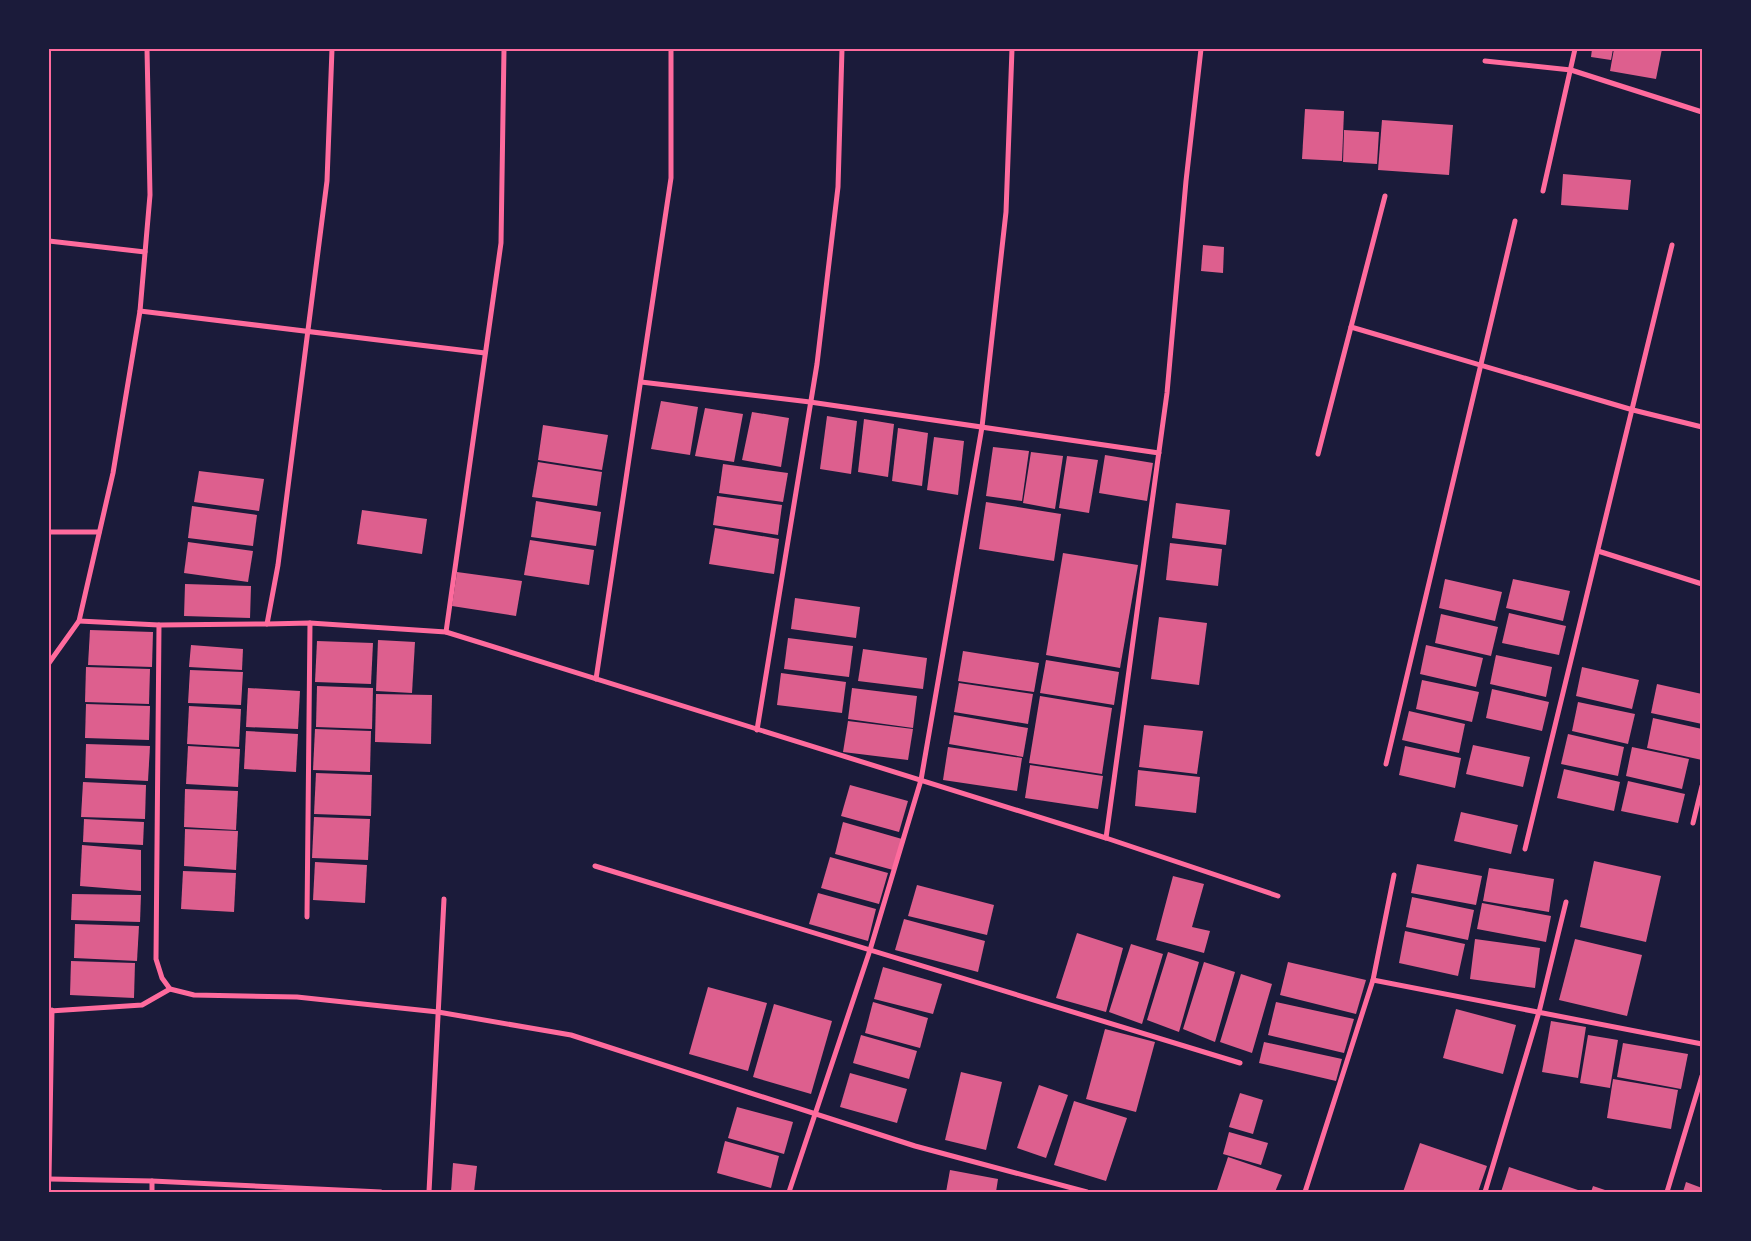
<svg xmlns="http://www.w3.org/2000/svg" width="1751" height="1241" viewBox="0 0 1751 1241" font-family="Roboto,sans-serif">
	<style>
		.building { fill: #dd5f8e }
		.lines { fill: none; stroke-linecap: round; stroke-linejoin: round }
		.minor { stroke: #ff6b9d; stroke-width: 5 }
		.neatline { fill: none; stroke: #ff6b9d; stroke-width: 2 }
	</style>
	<rect width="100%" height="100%" fill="#1b1b3a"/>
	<g class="building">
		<polygon points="1592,49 1613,49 1611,60 1591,57"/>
		<polygon points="1614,49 1662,49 1656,79 1610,71"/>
		<polygon points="1305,109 1344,111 1342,161 1302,159"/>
		<polygon points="1382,120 1453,125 1449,175 1378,170"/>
		<polygon points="1344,130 1379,132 1377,164 1343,162"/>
		<polygon points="1563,174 1631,180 1628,210 1561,205"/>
		<polygon points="1203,245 1224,247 1223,273 1201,271"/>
		<polygon points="661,401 698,407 690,455 651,449"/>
		<polygon points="705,408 743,414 734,462 695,456"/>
		<polygon points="752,412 789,418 781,467 742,460"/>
		<polygon points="827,416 857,421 851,474 820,469"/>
		<polygon points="864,419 894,424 888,477 858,472"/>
		<polygon points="543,425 608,435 602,470 538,460"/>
		<polygon points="898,428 928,433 922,486 892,481"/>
		<polygon points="934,437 964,441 958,495 927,490"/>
		<polygon points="993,447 1029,451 1022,501 986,496"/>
		<polygon points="1031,452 1063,456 1055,509 1023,503"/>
		<polygon points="1105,455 1153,463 1147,501 1099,493"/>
		<polygon points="1067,456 1098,460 1089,513 1059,508"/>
		<polygon points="538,462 602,472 597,506 532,497"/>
		<polygon points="723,464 788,473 783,502 719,493"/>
		<polygon points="199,471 264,479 259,511 194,502"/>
		<polygon points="717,496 782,505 778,535 713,525"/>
		<polygon points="536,501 601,512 596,546 531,537"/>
		<polygon points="986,502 1061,514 1054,561 979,549"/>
		<polygon points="1176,503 1230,510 1226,545 1172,538"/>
		<polygon points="192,506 257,515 253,546 188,538"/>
		<polygon points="362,510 427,519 422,554 357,544"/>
		<polygon points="715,528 779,539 774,574 709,564"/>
		<polygon points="530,540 594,550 589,585 524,575"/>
		<polygon points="188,542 253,551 248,582 184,573"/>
		<polygon points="1170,543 1222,549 1218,586 1166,580"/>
		<polygon points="1063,553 1138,565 1120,668 1046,655"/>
		<polygon points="457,572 522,581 516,616 452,606"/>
		<polygon points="1445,579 1502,592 1495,621 1439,608"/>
		<polygon points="1513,579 1570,591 1563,621 1506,608"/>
		<polygon points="185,584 251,586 250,618 184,616"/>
		<polygon points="795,598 860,607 856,638 791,629"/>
		<polygon points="1509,613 1566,626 1559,655 1502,643"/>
		<polygon points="1441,614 1498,627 1491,656 1435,643"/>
		<polygon points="1159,617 1207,623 1199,685 1151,679"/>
		<polygon points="90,630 153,632 152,667 88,665"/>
		<polygon points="788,638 853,646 849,677 784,669"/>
		<polygon points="378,640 415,642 412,693 376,691"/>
		<polygon points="317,641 373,643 371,684 315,682"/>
		<polygon points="191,645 243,649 242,670 189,667"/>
		<polygon points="1426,645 1483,658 1476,687 1420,674"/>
		<polygon points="863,649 927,658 923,689 858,681"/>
		<polygon points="963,651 1039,663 1034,692 958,681"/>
		<polygon points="1496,655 1552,667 1546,697 1490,684"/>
		<polygon points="1046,660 1119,672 1114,705 1040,693"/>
		<polygon points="86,667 150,669 149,704 85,702"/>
		<polygon points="1582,667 1639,680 1632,709 1576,696"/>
		<polygon points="190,670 243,672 241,705 188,703"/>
		<polygon points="781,673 846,682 842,713 777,705"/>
		<polygon points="1422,680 1479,692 1472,722 1416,709"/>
		<polygon points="959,683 1033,694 1028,724 954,712"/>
		<polygon points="1657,684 1702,694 1702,724 1651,713"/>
		<polygon points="317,686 373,688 372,729 316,727"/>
		<polygon points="248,688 300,691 298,729 246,727"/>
		<polygon points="852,688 917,696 913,728 848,719"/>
		<polygon points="1492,689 1549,702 1542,731 1486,718"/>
		<polygon points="376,694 432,695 431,744 375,742"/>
		<polygon points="1040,696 1112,708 1102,774 1029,763"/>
		<polygon points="1578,702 1635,714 1628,744 1572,731"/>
		<polygon points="86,704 150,706 149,740 85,738"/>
		<polygon points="189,706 241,709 239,747 187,744"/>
		<polygon points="1409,711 1465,724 1459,753 1402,740"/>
		<polygon points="954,715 1028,728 1023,757 949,744"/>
		<polygon points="1653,718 1702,729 1702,760 1647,748"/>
		<polygon points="848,721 913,729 908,760 843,752"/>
		<polygon points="1144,725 1203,731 1197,774 1139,767"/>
		<polygon points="315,729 371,731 370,772 313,770"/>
		<polygon points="246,731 298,734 296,772 244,769"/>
		<polygon points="1568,734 1624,747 1618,776 1561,764"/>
		<polygon points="86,744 150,746 148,781 85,778"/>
		<polygon points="1473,745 1530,757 1523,787 1466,774"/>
		<polygon points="188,746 240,749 238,787 186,784"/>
		<polygon points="1405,746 1461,758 1455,788 1399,775"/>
		<polygon points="948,747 1022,758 1017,791 943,780"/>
		<polygon points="1632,747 1689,759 1682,789 1626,776"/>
		<polygon points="1030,765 1103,776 1098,809 1025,798"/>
		<polygon points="1564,769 1620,782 1614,811 1557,798"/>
		<polygon points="1138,770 1200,777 1196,813 1135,806"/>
		<polygon points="316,773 372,775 371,816 314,814"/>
		<polygon points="1628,781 1685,794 1678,823 1621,811"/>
		<polygon points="83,782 146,785 145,819 81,817"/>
		<polygon points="850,785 908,801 899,832 841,816"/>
		<polygon points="185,789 238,791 236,830 184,827"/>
		<polygon points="1461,812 1518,825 1511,854 1454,841"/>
		<polygon points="314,817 370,819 368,860 312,858"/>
		<polygon points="84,819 144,822 143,845 83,842"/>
		<polygon points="843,822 902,839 893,870 835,854"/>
		<polygon points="185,829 238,831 236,870 184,866"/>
		<polygon points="82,845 141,850 141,891 80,886"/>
		<polygon points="830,857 888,873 879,904 821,888"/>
		<polygon points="1594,861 1661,876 1646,942 1580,927"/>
		<polygon points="315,862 367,865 365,903 313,900"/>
		<polygon points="1417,864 1482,876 1476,905 1411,893"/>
		<polygon points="1489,868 1554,879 1549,912 1483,901"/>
		<polygon points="183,871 236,873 234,912 181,909"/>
		<polygon points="1173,876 1204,884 1192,927 1210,931 1204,953 1156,940"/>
		<polygon points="917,885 994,905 987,935 908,916"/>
		<polygon points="818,893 876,909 868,941 809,924"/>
		<polygon points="72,894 141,895 140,922 71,920"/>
		<polygon points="1412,897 1474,910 1468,940 1406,927"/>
		<polygon points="1482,903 1551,916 1546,942 1477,929"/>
		<polygon points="904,919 985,941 978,972 895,950"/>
		<polygon points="75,924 139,926 137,961 74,958"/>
		<polygon points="1405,931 1465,944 1458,976 1399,963"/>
		<polygon points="1077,933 1123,948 1106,1012 1056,998"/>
		<polygon points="1475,939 1540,948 1535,988 1470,979"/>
		<polygon points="1575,939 1642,955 1627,1016 1559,1000"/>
		<polygon points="1131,944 1163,954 1142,1024 1109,1012"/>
		<polygon points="1168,952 1199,962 1179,1032 1147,1020"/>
		<polygon points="71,961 135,963 134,998 70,995"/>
		<polygon points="1204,962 1235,972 1215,1042 1183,1029"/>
		<polygon points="1288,962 1366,980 1356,1014 1280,995"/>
		<polygon points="883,967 942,984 933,1014 874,999"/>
		<polygon points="1241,974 1272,984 1252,1053 1220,1042"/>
		<polygon points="708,987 767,1003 748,1071 689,1054"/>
		<polygon points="873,1002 928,1018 920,1048 865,1033"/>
		<polygon points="1276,1002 1354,1019 1344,1053 1268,1035"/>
		<polygon points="774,1004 832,1021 811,1094 753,1077"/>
		<polygon points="1456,1009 1516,1025 1503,1074 1443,1058"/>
		<polygon points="1551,1021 1586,1027 1578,1078 1542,1072"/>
		<polygon points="1105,1029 1155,1042 1136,1112 1086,1099"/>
		<polygon points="861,1035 917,1051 909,1079 853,1063"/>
		<polygon points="1588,1035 1618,1040 1610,1088 1580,1083"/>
		<polygon points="1264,1042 1342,1059 1336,1081 1259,1063"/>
		<polygon points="1623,1043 1688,1054 1681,1089 1617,1077"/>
		<polygon points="961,1072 1002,1082 986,1150 945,1140"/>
		<polygon points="850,1073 907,1089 897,1123 840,1107"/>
		<polygon points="1613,1079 1678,1090 1671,1129 1607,1118"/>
		<polygon points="1039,1085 1068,1095 1046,1158 1017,1148"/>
		<polygon points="1240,1093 1263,1100 1253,1134 1229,1127"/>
		<polygon points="1074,1101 1127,1118 1106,1181 1054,1165"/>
		<polygon points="737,1107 793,1122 784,1154 728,1138"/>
		<polygon points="1229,1132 1268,1143 1261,1165 1223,1154"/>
		<polygon points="725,1141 779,1156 771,1188 717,1173"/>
		<polygon points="1420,1143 1487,1166 1478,1192 1403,1192"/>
		<polygon points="1228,1157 1282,1175 1275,1192 1225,1192 1217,1190"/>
		<polygon points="453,1163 477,1166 474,1192 451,1192"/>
		<polygon points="1509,1167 1578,1190 1577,1192 1501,1192"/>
		<polygon points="950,1170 998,1179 996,1192 946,1192"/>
		<polygon points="1686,1182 1702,1188 1702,1192 1683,1192"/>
		<polygon points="1593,1186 1611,1192 1591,1192"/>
	</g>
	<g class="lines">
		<g class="minor">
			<polyline points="332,49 327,181 278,565 267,624 310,623 446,632 1106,838 1278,896"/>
			<polyline points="1485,61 1571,70 1702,112"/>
			<polyline points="1543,191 1575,49"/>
			<polyline points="49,241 145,252"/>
			<polyline points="140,311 485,353"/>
			<polyline points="1351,327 1633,410 1702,427"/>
			<polyline points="641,382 810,402 1159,453"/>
			<polyline points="1318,454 1385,196"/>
			<polyline points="49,532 99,532"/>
			<polyline points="1598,551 1702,584"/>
			<polyline points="79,621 159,625 267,624"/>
			<polyline points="159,625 156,959 162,978 170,989 194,995 297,997 438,1012 571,1035 915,1146 1087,1192"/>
			<polyline points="446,632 501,243 504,49"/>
			<polyline points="49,663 79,621 113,473 140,311 150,195 147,49"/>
			<polyline points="596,679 671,178 671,49"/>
			<polyline points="757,730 817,364 838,187 842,49"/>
			<polyline points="1386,764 1515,221"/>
			<polyline points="1693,823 1702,786"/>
			<polyline points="1106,838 1167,393 1186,181 1201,49"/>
			<polyline points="1525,849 1672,245"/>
			<polyline points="595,866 1240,1063"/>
			<polyline points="307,917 310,623"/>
			<polyline points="1373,980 1702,1044"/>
			<polyline points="50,1011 142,1005 170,989"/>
			<polyline points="49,1179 152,1181 381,1192"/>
			<polyline points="49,1179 52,1010"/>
			<polyline points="152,1192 152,1181"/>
			<polyline points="429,1192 444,899"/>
			<polyline points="789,1192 870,950 921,780 982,427 1006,212 1012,49"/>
			<polyline points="1305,1192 1373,980 1394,875"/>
			<polyline points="1485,1192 1539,1012 1566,902"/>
			<polyline points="1667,1192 1702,1076"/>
		</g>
	</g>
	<rect width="1751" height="1241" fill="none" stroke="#1b1b3a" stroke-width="100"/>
	<rect x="50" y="50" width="1651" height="1141" class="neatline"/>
</svg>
